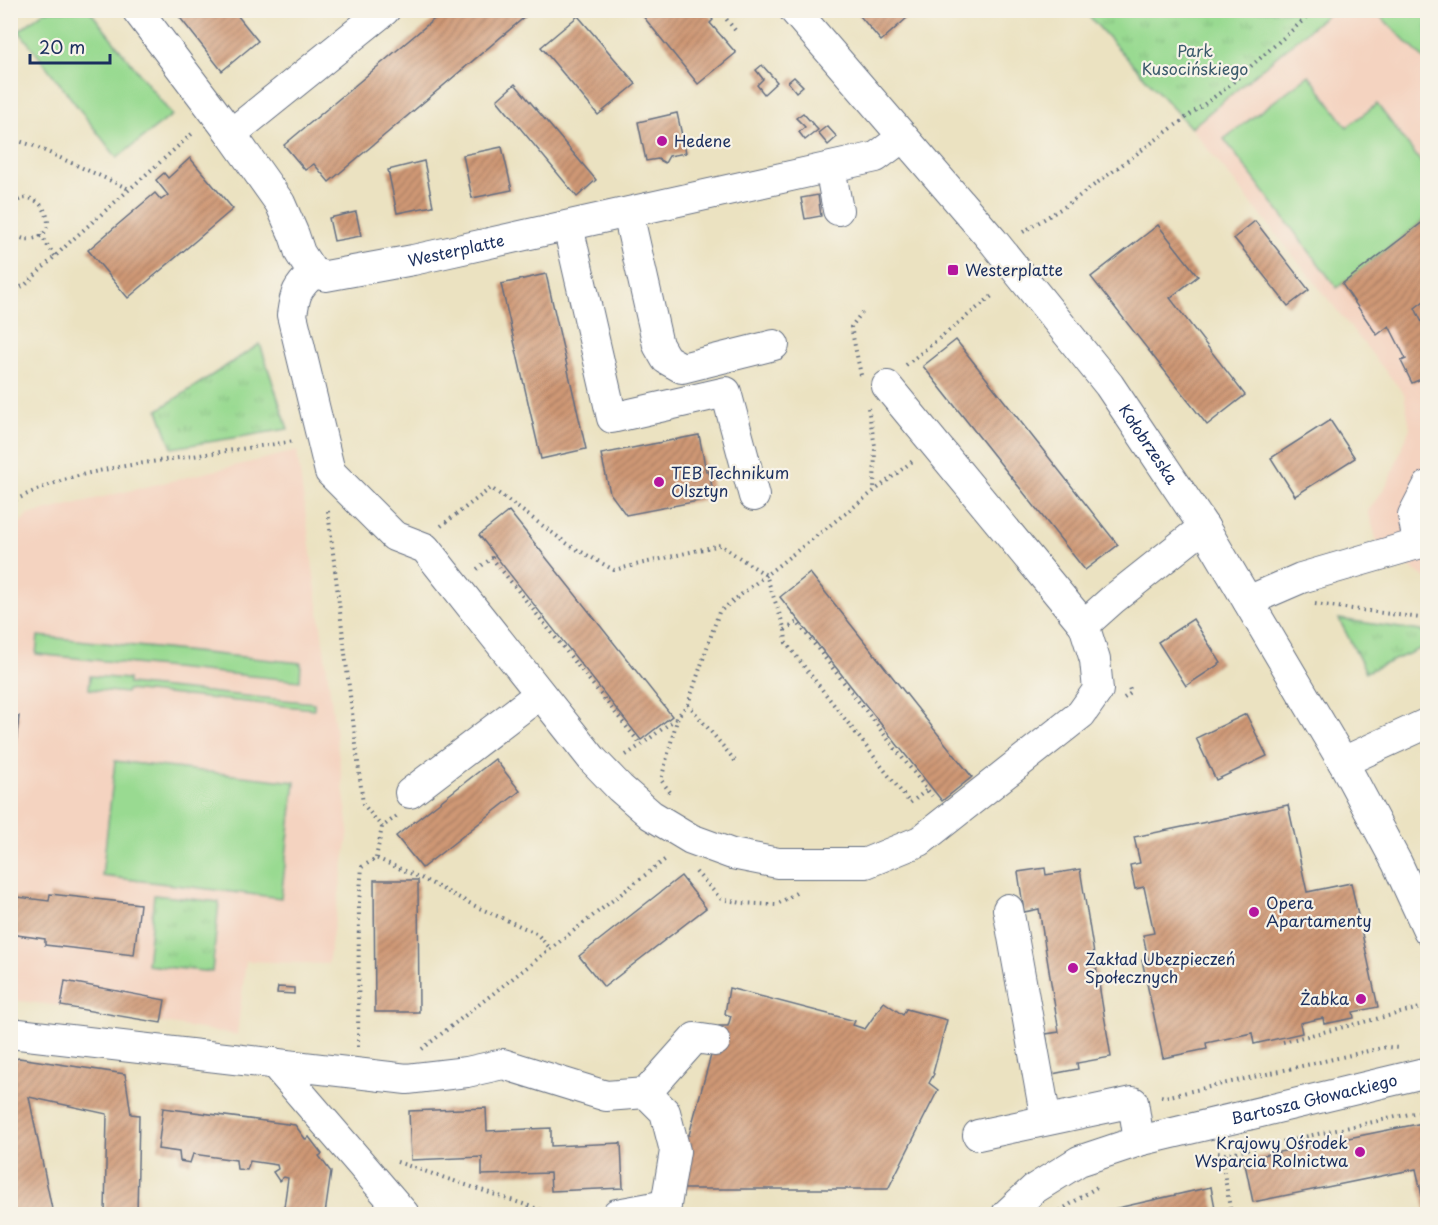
<svg xmlns="http://www.w3.org/2000/svg" width="1438" height="1225" viewBox="0 0 1438 1225" font-family="'Playpen Sans',sans-serif">
	<style>
		.built { fill: #f4d3c0 }
		.grass { fill: url(#grass-tufts); stroke: #5a8478; stroke-width: 1.5 }
		.pitch { fill: #99da91; stroke: #5a8478; stroke-width: 1.5 }
		.building { fill: url(#building-hatch) }
		.lines { fill: none; stroke-linecap: round; stroke-linejoin: round }
		.minor-casing { stroke: #646e81; stroke-width: 32 }
		.path { stroke: #646e81; stroke-width: 4; stroke-dasharray: 1.5 4.5; stroke-linecap: butt }
		.minor { stroke: #fff; stroke-width: 30 }
		.poi-dot { fill: #b5179e; stroke: #f7f3e8; stroke-width: 2 }
		.labels { text-anchor: middle; stroke-width: 4.5; stroke-linejoin: round; paint-order: stroke }
		.park-label { font-size: 16px; fill: #3a5a6b; stroke: #f7f3e8 }
		.poi-label { font-size: 16px; fill: #1b2f5e; stroke: #f7f3e8; text-anchor: start }
		.street-label { font-size: 16px; fill: #1b2f5e; stroke: #f7f3e8 }
	</style>
	<defs>
		<pattern id="grass-tufts" width="24" height="20" patternUnits="userSpaceOnUse" patternTransform="scale(1.5)"><rect width="24" height="20" fill="#99da91"/><path d="M3 7l-1-3M5 7V3M7 7l1-3M15 17l-1-3M17 17v-4M19 17l1-3" fill="none" stroke="#83bb7f"/></pattern>
		<pattern id="building-hatch" width="6" height="6" patternUnits="userSpaceOnUse" patternTransform="scale(1.5)"><rect width="6" height="6" fill="#cf9875"/><path d="M-1 1l2-2M0 6l6-6M5 7l2-2" fill="none" stroke="#a77c63"/></pattern>
	</defs>
	<rect width="100%" height="100%" fill="#f7f3e8"/>
	<filter id="ink" filterUnits="userSpaceOnUse"><feTurbulence type="fractalNoise" baseFrequency=".0167" numOctaves="2"/><feDisplacementMap in="SourceGraphic" scale="12" xChannelSelector="R" yChannelSelector="G"/><feConvolveMatrix kernelMatrix="1 2 1 2 8 2 1 2 1" color-interpolation-filters="sRGB"/></filter>
	<filter id="wash" filterUnits="userSpaceOnUse"><feTurbulence type="fractalNoise" baseFrequency=".008" numOctaves="4" result="noise"/><feDisplacementMap in="SourceGraphic" scale="24" xChannelSelector="R" yChannelSelector="G"/><feGaussianBlur stdDeviation="1.35" result="paint"/><feColorMatrix in="noise" values="0 0 0 0 0 0 0 0 0 0 0 0 0 0 0 0 0 1.4 0 .05"/><feComposite in="paint" operator="in"/></filter>
	<g filter="url(#wash)">
		<rect width="100%" height="100%" fill="#ebe2c1"/>
		<g class="built">
			<polygon points="1331,11 1427,11 1427,579 1408,566 1386,572 1368,511 1388,483 1410,428 1404,394 1191,128"/>
			<polygon points="297,451 349,830 328,964 246,961 237,1035 61,1006 11,1000 11,533 27,515"/>
		</g>
		<g class="grass">
			<polygon points="1084,11 1331,11 1191,128"/>
			<polygon points="260,344 288,429 172,448 158,410"/>
			<polygon points="1339,619 1427,632 1427,646 1366,672"/>
			<polygon points="154,895 219,902 212,972 147,965"/>
		</g>
		<g class="pitch">
			<polygon points="45,11 90,11 172,115 117,158 19,31"/>
			<polygon points="1375,11 1427,11 1427,62"/>
			<polygon points="1309,75 1347,127 1377,104 1427,170 1427,218 1337,288 1224,139"/>
			<polygon points="38,636 301,663 300,681 36,654"/>
			<polygon points="90,676 128,679 128,684 314,703 314,709 127,690 126,693 89,689"/>
			<polygon points="115,761 295,782 281,898 102,876"/>
		</g>
		<g id="blocks">
			<g class="building">
				<polygon points="174,10 233,10 258,41 222,71"/>
				<polygon points="445,10 533,10 329,182 314,164 305,170 284,145"/>
				<polygon points="638,10 705,10 713,20 710,23 736,53 698,84"/>
				<polygon points="855,10 916,10 881,41"/>
				<polygon points="578,16 636,84 598,115 541,47"/>
				<polygon points="762,65 777,82 764,94 757,85 763,79 756,70"/>
				<polygon points="794,77 803,86 796,92 788,82"/>
				<polygon points="515,84 596,180 577,197 497,100"/>
				<polygon points="677,113 686,153 669,156 665,163 658,159 646,161 638,122"/>
				<polygon points="803,113 818,130 805,140 799,132 805,127 796,118"/>
				<polygon points="827,126 837,137 828,145 818,133"/>
				<polygon points="502,147 512,190 472,198 463,155"/>
				<polygon points="190,158 233,209 128,298 88,250 155,193 161,200 168,195 156,180 164,173 168,178"/>
				<polygon points="424,161 433,206 397,213 388,170"/>
				<polygon points="818,195 821,216 805,219 801,198"/>
				<polygon points="356,212 361,236 334,241 329,218"/>
				<polygon points="1428,218 1428,298 1415,308 1428,335 1428,376 1412,383 1401,361 1406,359 1389,326 1377,335 1342,284"/>
				<polygon points="1255,221 1309,290 1288,306 1234,238"/>
				<polygon points="1158,225 1198,276 1170,298 1245,395 1207,425 1091,277"/>
				<polygon points="546,274 586,449 541,459 501,284"/>
				<polygon points="956,340 1118,545 1085,570 923,366"/>
				<polygon points="1330,420 1355,458 1295,496 1271,458"/>
				<polygon points="699,435 706,471 709,471 714,498 626,515 610,493 601,454"/>
				<polygon points="509,511 672,716 641,740 479,535"/>
				<polygon points="810,573 972,777 942,801 780,597"/>
				<polygon points="1193,619 1221,663 1186,686 1158,642"/>
				<polygon points="1246,714 1267,756 1216,780 1196,738"/>
				<polygon points="10,715 19,716 12,779 10,779"/>
				<polygon points="495,759 520,791 422,868 396,836"/>
				<polygon points="1288,805 1307,892 1351,883 1378,1007 1353,1012 1354,1018 1324,1024 1323,1018 1300,1023 1302,1033 1254,1044 1252,1033 1206,1043 1207,1049 1163,1058 1142,960 1148,959 1143,935 1154,933 1144,887 1135,889 1130,865 1140,863 1134,837"/>
				<polygon points="1045,868 1046,875 1080,869 1111,1057 1077,1063 1078,1069 1052,1074 1046,1034 1059,1032 1039,909 1024,912 1018,872"/>
				<polygon points="681,876 706,908 604,987 579,956"/>
				<polygon points="374,880 418,880 419,1012 375,1012"/>
				<polygon points="50,894 140,904 134,955 45,945 45,939 10,934 10,896 49,901"/>
				<polygon points="65,981 165,1000 161,1023 61,1006"/>
				<polygon points="278,987 294,988 294,994 277,993"/>
				<polygon points="729,988 855,1021 853,1025 865,1029 884,1002 903,1015 906,1009 947,1020 933,1073 934,1074 929,1083 938,1090 888,1189 684,1189 684,1135 689,1135 719,1026 728,1026 731,1016 725,1014"/>
				<polygon points="19,1058 125,1074 131,1114 139,1115 137,1214 105,1214 107,1114 29,1097 53,1214 10,1214 10,1060"/>
				<polygon points="163,1108 295,1125 306,1140 309,1137 322,1154 319,1156 331,1172 325,1214 274,1214 275,1208 284,1207 288,1178 284,1177 279,1181 273,1172 278,1169 277,1165 250,1161 247,1170 237,1169 236,1160 193,1154 190,1163 180,1161 179,1152 158,1149"/>
				<polygon points="486,1108 487,1131 551,1128 551,1146 621,1143 623,1188 551,1191 550,1173 482,1175 482,1157 411,1160 409,1111"/>
				<polygon points="1428,1122 1428,1214 1426,1214 1416,1169 1253,1202 1244,1159"/>
				<polygon points="1211,1187 1216,1213 1207,1214 1091,1214"/>
			</g>
		</g>
	</g>
	<g filter="url(#ink)">
		<use href="#blocks" fill-opacity="0" stroke="#646e81" stroke-width="1.5"/>
		<g class="lines">
			<g class="minor-casing">
				<g id="minor">
					<path id="s1" d="M137,10l94,124 49,69 14,32 6,18 13,20 13,3 87,-16 463,-103 27,-20"/>
					<path id="s2" d="M794,10l199,231 116,144 95,142 139,235 54,101 31,67"/>
					<polyline points="231,134 385,10"/>
					<polyline points="830,168 838,210"/>
					<polyline points="628,213 658,345 666,359 682,368 774,345"/>
					<polyline points="568,226 612,418 726,392 754,496"/>
					<path d="M313,273c-16,15 -18,20 -21,42l38,157 64,64 31,12 168,212 27,28 31,27 40,24 41,15 46,9h88l54,-22 161,-127 17,-24 -3,-30 -11,-35 -197,-239"/>
					<polyline points="1418,543 1413,515 1428,486"/>
					<polyline points="1248,601 1301,578 1428,541"/>
					<polyline points="1084,625 1112,600 1204,527"/>
					<polyline points="1343,762 1428,723"/>
					<polyline points="410,793 540,694"/>
					<polyline points="1008,909 1046,1120"/>
					<polyline points="10,1033 407,1079 467,1072 503,1064 606,1096 646,1093 695,1038 715,1041"/>
					<polyline points="274,1063 404,1214"/>
					<polyline points="646,1093 665,1112 675,1151 666,1205 658,1214"/>
					<polyline points="978,1135 1133,1102 1139,1141"/>
					<polyline points="617,1214 666,1205"/>
					<path id="s3" d="M1007,1214l27,-25 45,-28 60,-20 289,-69"/>
				</g>
			</g>
			<g class="path">
				<polyline points="719,10 735,30"/>
				<polyline points="10,138 34,146 129,189"/>
				<path d="M10,209c24,-35 59,25 21,30 -9,1 -15,-3 -21,-9"/>
				<polyline points="1023,232 1067,205 1225,89 1315,10"/>
				<polyline points="40,235 55,256"/>
				<polyline points="10,292 25,285 70,242 194,132"/>
				<polyline points="906,365 992,296"/>
				<polyline points="861,375 851,327 863,311"/>
				<polyline points="868,408 875,446 874,490"/>
				<path d="M10,503c52,-29 105,-36 162,-44 41,-6 82,-12 123,-18"/>
				<polyline points="328,511 363,804 382,827"/>
				<polyline points="441,526 491,488 569,545 614,570 720,545 766,575 914,460"/>
				<polyline points="477,569 492,558 641,745 678,717"/>
				<polyline points="1315,604 1428,619"/>
				<polyline points="785,630 786,643 910,803 927,790"/>
				<polyline points="1124,698 1131,693 1128,685"/>
				<polyline points="688,704 736,762"/>
				<polyline points="626,755 641,745"/>
				<polyline points="670,792 661,780 678,716 688,704 719,612 766,575 785,630 797,622 932,796"/>
				<polyline points="376,858 382,827 397,816"/>
				<polyline points="696,872 721,899 742,903 776,905 796,893 797,891"/>
				<polyline points="1283,1042 1420,1008"/>
				<polyline points="358,1047 359,902 362,867 376,858 421,878 479,908 536,933 551,949"/>
				<polyline points="422,1049 667,858"/>
				<polyline points="1161,1096 1165,1097 1386,1047 1400,1048"/>
				<polyline points="1218,1153 1226,1154 1428,1110"/>
				<polyline points="1226,1154 1223,1166 1231,1214"/>
				<polyline points="397,1162 544,1211 545,1214"/>
				<polyline points="1055,1214 1097,1187"/>
			</g>
			<use href="#minor" class="minor"/>
		</g>
	</g>
	<g class="poi-dot">
		<circle cx="662" cy="141" r="6"/>
		<rect x="947" y="264" width="12" height="12" rx="3"/>
		<circle cx="659" cy="482" r="6"/>
		<circle cx="1254" cy="912" r="6"/>
		<circle cx="1073" cy="968" r="6"/>
		<circle cx="1361" cy="999" r="6"/>
		<circle cx="1360" cy="1152" r="6"/>
	</g>
	<g class="labels">
		<g class="park-label">
			<text x="1195" y="57">Park<tspan x="1195" dy="18">Kusocińskiego</tspan></text>
		</g>
		<g class="poi-label">
			<text x="674" y="147">Hedene</text>
			<text x="965" y="276">Westerplatte</text>
			<text x="671" y="479">TEB Technikum<tspan x="671" dy="18">Olsztyn</tspan></text>
			<text x="1266" y="909">Opera<tspan x="1266" dy="18">Apartamenty</tspan></text>
			<text x="1085" y="965">Zakład Ubezpieczeń<tspan x="1085" dy="18">Społecznych</tspan></text>
			<text x="1349" y="1005" text-anchor="end">Żabka</text>
			<text x="1348" y="1149" text-anchor="end">Krajowy Ośrodek<tspan x="1348" dy="18">Wsparcia Rolnictwa</tspan></text>
		</g>
		<g class="street-label">
			<text dy="6" stroke="none"><textPath href="#s1" startOffset="464">Westerplatte</textPath></text>
			<text dy="6" stroke="none"><textPath href="#s2" startOffset="561">Kołobrzeska</textPath></text>
			<text dy="6" stroke="none"><textPath href="#s3" startOffset="333">Bartosza Głowackiego</textPath></text>
		</g>
	</g>
	<rect width="1438" height="1225" fill="none" stroke="#f7f3e8" stroke-width="36"/>
	<path d="M30 54v9h80v-9" fill="none" stroke="#1b2f5e" stroke-width="3"/>
	<text x="39" y="54" font-size="18" fill="#1b2f5e" stroke="#f7f3e8" stroke-width="4.5" paint-order="stroke">20 m</text>
</svg>
